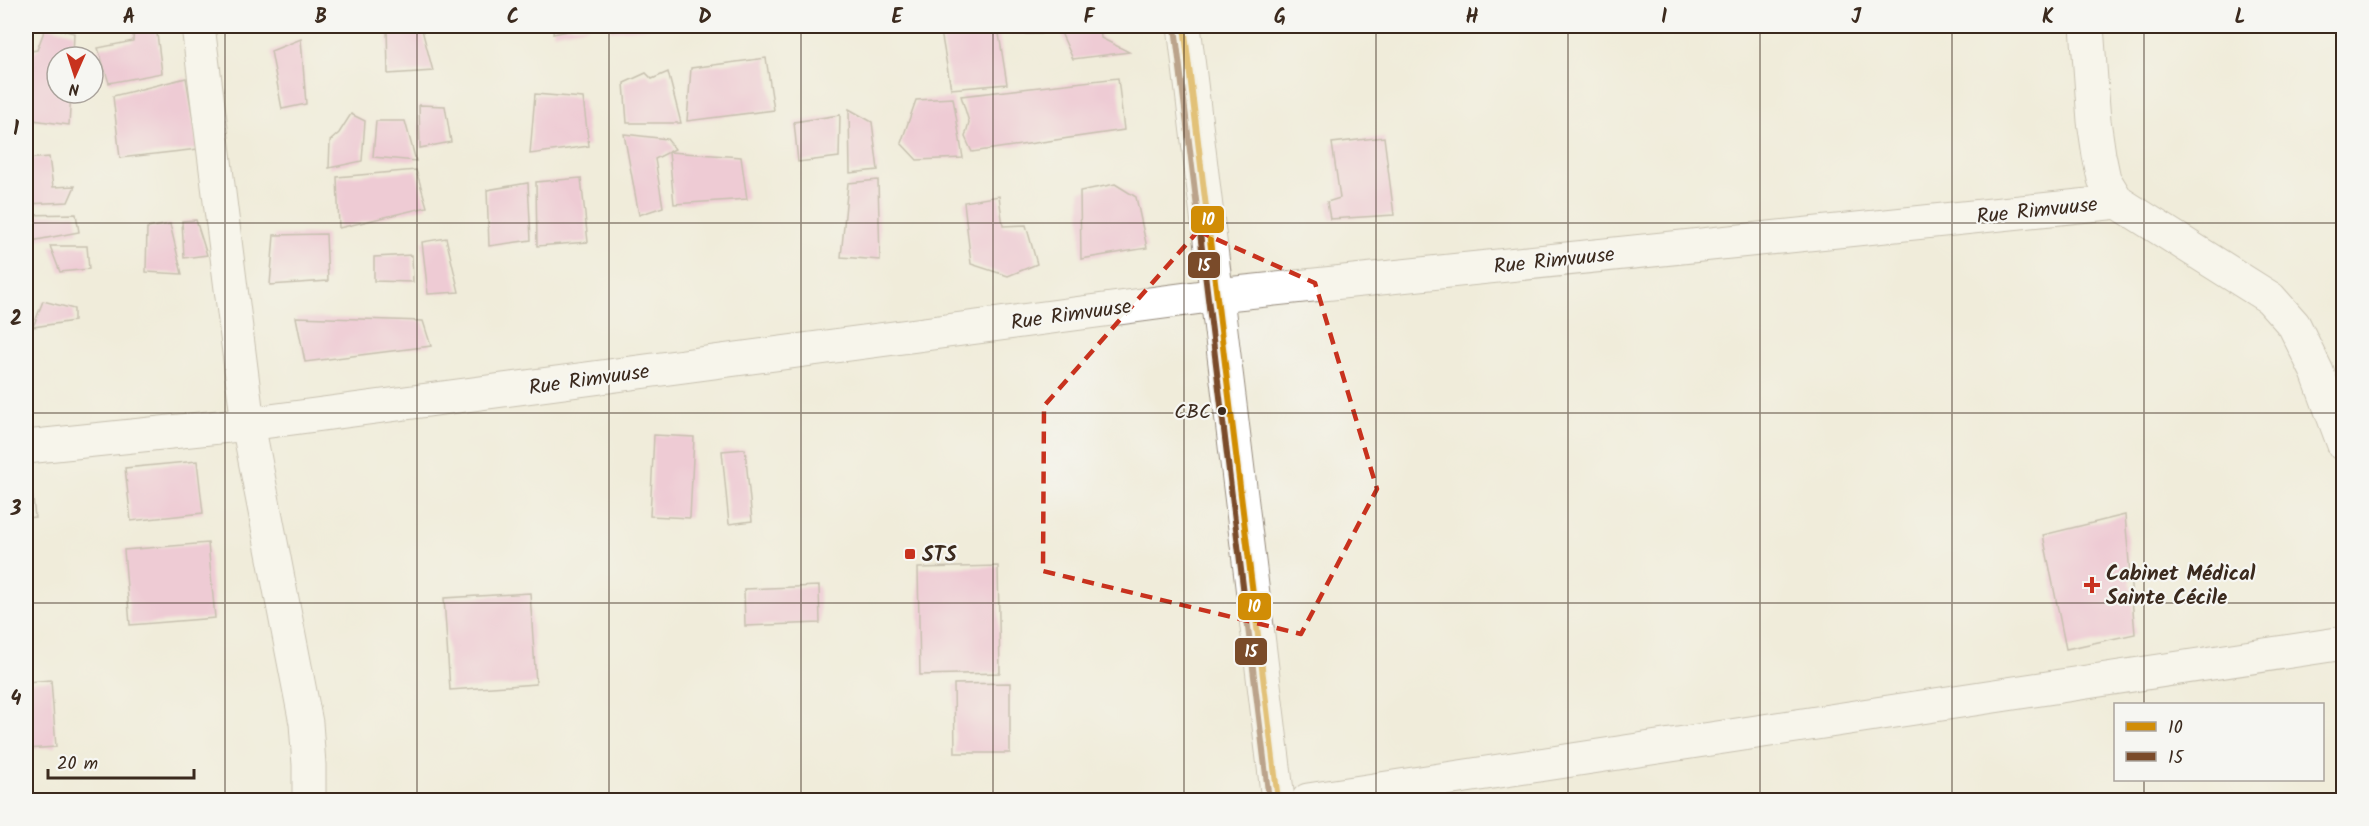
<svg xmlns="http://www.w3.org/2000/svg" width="2369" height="826" viewBox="0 0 2369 826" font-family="Kalam,sans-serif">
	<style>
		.building { fill: #eca3cd }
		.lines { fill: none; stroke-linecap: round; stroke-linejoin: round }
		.street-casing { stroke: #968b7c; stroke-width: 35 }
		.secondary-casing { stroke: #968b7c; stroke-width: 35 }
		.street { stroke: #fff; stroke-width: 33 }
		.secondary { stroke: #fff; stroke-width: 33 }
		.bus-1-casing { stroke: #f6f6f2; stroke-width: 10 }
		.bus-2-casing { stroke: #f6f6f2; stroke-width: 10 }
		.bus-1 { stroke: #d18d06; stroke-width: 6 }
		.bus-2 { stroke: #7a4b2a; stroke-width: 6 }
		.marked { fill: none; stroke: #c8321e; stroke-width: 4.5; stroke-dasharray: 12 8; stroke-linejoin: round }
		.grid { fill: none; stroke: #3b2a1e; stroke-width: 1.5; stroke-opacity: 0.55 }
		.bus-dot { fill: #3b2a1e; stroke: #f6f6f2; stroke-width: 2 }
		.poi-dot { fill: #c8321e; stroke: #f6f6f2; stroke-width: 2 }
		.labels { text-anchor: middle; stroke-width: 4.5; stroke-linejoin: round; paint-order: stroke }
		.bus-label { font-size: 20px; fill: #3b2a1e; stroke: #f6f6f2; text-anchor: end }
		.street-label { font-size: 21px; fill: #3b2a1e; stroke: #f6f6f2 }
		.poi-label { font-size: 21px; font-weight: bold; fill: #3b2a1e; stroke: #f6f6f2; text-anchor: start }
		.line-badge { stroke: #f6f6f2; stroke-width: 2 }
		.badge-label { font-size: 16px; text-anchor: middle; font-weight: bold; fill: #fff }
		.neatline { fill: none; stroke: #3b2a1e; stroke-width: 2 }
		.grid-label { font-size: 20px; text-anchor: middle; font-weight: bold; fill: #3b2a1e }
	</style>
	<rect width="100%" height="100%" fill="#f6f6f2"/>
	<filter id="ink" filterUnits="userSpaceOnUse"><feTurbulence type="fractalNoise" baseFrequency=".0167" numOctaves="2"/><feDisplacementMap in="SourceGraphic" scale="12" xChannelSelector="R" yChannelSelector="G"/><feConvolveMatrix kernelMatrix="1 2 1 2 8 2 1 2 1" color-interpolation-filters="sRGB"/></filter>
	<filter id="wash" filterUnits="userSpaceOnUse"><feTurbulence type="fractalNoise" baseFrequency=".008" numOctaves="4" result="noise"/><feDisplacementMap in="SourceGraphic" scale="24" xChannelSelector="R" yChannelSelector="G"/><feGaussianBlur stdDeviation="1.35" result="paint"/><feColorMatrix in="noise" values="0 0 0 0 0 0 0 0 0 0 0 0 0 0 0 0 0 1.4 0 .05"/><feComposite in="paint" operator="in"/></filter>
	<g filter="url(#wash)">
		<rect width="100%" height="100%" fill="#f0ecda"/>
		<g id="blocks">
			<g class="building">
				<polygon points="46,26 74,33 73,57 57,57 57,93 71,93 69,125 26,119 26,52 37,50"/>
				<polygon points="134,26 156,26 162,73 109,83 98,48 133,41"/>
				<polygon points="387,26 421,26 433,71 388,74"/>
				<polygon points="554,26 588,26 588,27 553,34"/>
				<polygon points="610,26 663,26 663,27 611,31"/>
				<polygon points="940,26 1036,26 1041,34 999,34 1007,84 951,89"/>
				<polygon points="1058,26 1100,26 1101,38 1129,52 1073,59"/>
				<polygon points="301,39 306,104 282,109 271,51"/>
				<polygon points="766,58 774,110 687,121 691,68"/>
				<polygon points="668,72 681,123 627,123 624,83 646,73 652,79"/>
				<polygon points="186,78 198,149 120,158 113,96"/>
				<polygon points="1118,78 1124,130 972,152 965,137 969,122 961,96"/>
				<polygon points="535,94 583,98 589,146 530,154"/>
				<polygon points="953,98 963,158 917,160 901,143 916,100"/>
				<polygon points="419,105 445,106 451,142 420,148"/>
				<polygon points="849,109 872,122 878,170 850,173"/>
				<polygon points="351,114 365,121 362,161 329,168 330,141 339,133"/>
				<polygon points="840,115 839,157 798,162 794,122"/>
				<polygon points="26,120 27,120 29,146 26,147"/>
				<polygon points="376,121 405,121 416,161 373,157"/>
				<polygon points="624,134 667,139 675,149 655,159 663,207 639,215"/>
				<polygon points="1384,137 1394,215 1330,219 1327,202 1340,198 1332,143"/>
				<polygon points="669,152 741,157 747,199 674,204"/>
				<polygon points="49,157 53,187 75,186 68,202 26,204 26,159"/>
				<polygon points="416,170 427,207 339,228 337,177"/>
				<polygon points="581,178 588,242 537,246 536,182"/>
				<polygon points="878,180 880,260 841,257 848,183"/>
				<polygon points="528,183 531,240 489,246 487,190"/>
				<polygon points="1115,184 1136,197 1147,248 1081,259 1080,191"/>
				<polygon points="999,196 1003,226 1026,225 1037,264 1008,276 971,264 964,202"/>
				<polygon points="76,214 79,232 26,242 26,215"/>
				<polygon points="196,220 207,255 184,258 182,221"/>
				<polygon points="170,224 182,274 146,272 147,228"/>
				<polygon points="326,234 328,281 270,285 274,235"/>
				<polygon points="446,238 459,292 428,294 422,242"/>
				<polygon points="50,246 87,246 89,269 60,272"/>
				<polygon points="412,255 413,282 374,281 374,257"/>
				<polygon points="43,301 74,309 74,321 33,327"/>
				<polygon points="296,317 423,321 431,346 305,362"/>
				<polygon points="654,435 694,437 690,518 650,516"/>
				<polygon points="745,449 752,521 729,524 722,451"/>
				<polygon points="197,461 203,513 131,521 125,468"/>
				<polygon points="31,481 35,517 26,518 26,482"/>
				<polygon points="2125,515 2135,634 2066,649 2043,535"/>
				<polygon points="208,543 215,618 130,625 124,550"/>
				<polygon points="998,566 1000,673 920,675 918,568"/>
				<polygon points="819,586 820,623 745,626 744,589"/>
				<polygon points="530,593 536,684 450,690 444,598"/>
				<polygon points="51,680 56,747 26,749 26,682"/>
				<polygon points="1010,683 1010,753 955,753 954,684"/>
			</g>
		</g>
	</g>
	<g filter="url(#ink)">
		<use href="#blocks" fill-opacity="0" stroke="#968b7c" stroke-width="1.5"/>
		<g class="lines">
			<g class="street-casing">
				<g id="street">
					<polyline points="198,26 248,424 306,723 309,765 309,800"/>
					<polyline points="2087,26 2094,121 2099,155 2104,179 2118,202 2270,298 2294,325 2317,372 2344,445"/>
					<polyline points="26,447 248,424 1217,295 2118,202"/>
					<polyline points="1308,800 2344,643"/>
				</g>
			</g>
			<g class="secondary-casing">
				<polyline id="secondary" points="1184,26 1278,800"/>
			</g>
			<use href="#street" class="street"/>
			<use href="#secondary" class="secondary"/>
			<g class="bus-1-casing">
				<polyline id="bus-1" points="1184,26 1278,800"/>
			</g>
			<g class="bus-2-casing">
				<polyline id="bus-2" points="1175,27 1269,800"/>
			</g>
			<use href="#bus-1" class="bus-1"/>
			<use href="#bus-2" class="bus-2"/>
		</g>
	</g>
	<path d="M0 0H2369V826H0ZM1198,231l117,52 62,206 -76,145 -258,-63 1,-165z" fill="#f0ecda" fill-opacity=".55" fill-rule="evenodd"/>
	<path class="marked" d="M1198,231l117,52 62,206 -76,145 -258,-63 1,-165z"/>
	<path class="grid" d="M225,26v774M417,26v774M609,26v774M801,26v774M993,26v774M1184,26v774M1376,26v774M1568,26v774M1760,26v774M1952,26v774M2144,26v678M26,223h2318M26,413h2318M26,603h2318M2144,780v20"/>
	<circle class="bus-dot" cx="1222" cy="411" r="5"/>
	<g class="poi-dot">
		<rect x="904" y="548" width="12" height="12" rx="3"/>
		<path d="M2089 576h6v6h6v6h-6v6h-6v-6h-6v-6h6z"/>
	</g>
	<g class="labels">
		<g class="bus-label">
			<text x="1211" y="418">CBC</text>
		</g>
		<g class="street-label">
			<text transform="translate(2037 210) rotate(-6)" y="7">Rue Rimvuuse</text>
			<text transform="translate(1554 260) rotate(-6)" y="7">Rue Rimvuuse</text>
			<text transform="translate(1071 314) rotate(-8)" y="7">Rue Rimvuuse</text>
			<text transform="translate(589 379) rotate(-8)" y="7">Rue Rimvuuse</text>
		</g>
		<g class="poi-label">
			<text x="922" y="561">STS</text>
			<text x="2106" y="580">Cabinet Médical<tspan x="2106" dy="24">Sainte Cécile</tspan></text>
		</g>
	</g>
	<g class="line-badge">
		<rect x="1190" y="205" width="35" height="29" rx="6" fill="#d18d06"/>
		<rect x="1187" y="251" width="34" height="28" rx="6" fill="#7a4b2a"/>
		<rect x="1237" y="592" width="35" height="29" rx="6" fill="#d18d06"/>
		<rect x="1234" y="637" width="34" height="29" rx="6" fill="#7a4b2a"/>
	</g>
	<g class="badge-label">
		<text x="1208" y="225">10</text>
		<text x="1204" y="271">15</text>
		<text x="1254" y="612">10</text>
		<text x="1251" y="657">15</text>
	</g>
	<rect width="2369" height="826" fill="none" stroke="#f6f6f2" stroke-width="66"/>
	<rect x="2114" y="703" width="210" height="78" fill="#f6f6f2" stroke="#aba49d" stroke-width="1.5"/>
	<rect x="2126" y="722" width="30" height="9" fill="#d18d06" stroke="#aba49d" stroke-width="1.5"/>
	<text x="2168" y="733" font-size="18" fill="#3b2a1e">10</text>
	<rect x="2126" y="752" width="30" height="9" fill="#7a4b2a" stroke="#aba49d" stroke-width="1.5"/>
	<text x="2168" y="763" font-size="18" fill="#3b2a1e">15</text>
	<g transform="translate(75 75) rotate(183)"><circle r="28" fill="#f6f6f2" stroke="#aba49d" stroke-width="1.5"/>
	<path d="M0-4.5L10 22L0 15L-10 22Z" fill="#c8321e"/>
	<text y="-9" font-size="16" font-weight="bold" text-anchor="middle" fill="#3b2a1e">N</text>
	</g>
	<path d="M48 769v9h146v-9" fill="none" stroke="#3b2a1e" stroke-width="3"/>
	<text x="57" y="769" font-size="18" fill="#3b2a1e" stroke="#f6f6f2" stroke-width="4.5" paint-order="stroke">20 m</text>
	<rect x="33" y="33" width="2303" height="760" class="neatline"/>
	<g class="grid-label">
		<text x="129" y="23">A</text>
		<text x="321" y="23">B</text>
		<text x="513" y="23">C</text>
		<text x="705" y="23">D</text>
		<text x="897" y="23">E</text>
		<text x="1089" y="23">F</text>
		<text x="1280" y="23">G</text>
		<text x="1472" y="23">H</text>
		<text x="1664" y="23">I</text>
		<text x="1856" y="23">J</text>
		<text x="2048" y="23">K</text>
		<text x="2240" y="23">L</text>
		<text x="16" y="135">1</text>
		<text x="16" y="325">2</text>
		<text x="16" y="515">3</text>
		<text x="16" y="705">4</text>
	</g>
</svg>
